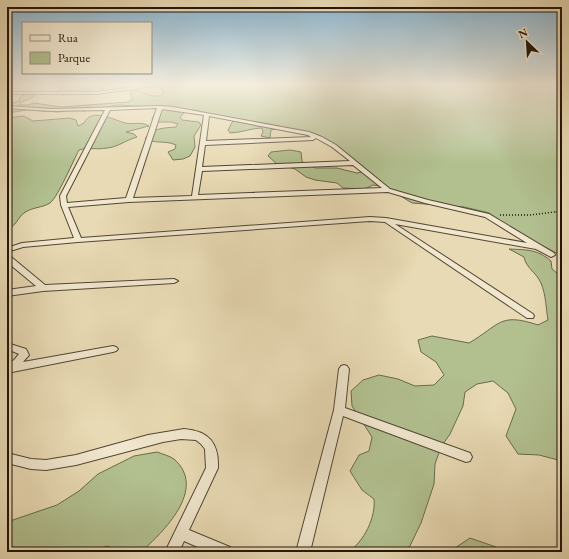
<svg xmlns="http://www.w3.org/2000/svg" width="569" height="559" viewBox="0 0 569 559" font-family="'EB Garamond',serif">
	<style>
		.green { fill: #b2c090; stroke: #6a6a4d }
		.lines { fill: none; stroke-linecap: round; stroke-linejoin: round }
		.street-casing { stroke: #544634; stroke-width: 2 }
		.path-far1 { stroke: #23140a; stroke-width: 1; stroke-dasharray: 0.5 1; stroke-linecap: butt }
		.path { stroke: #23140a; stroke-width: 1.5; stroke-dasharray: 1 2; stroke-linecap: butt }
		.street { fill: #f0e7ce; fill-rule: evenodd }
	</style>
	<rect width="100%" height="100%" fill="#e8dab4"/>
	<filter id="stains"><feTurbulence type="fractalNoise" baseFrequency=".005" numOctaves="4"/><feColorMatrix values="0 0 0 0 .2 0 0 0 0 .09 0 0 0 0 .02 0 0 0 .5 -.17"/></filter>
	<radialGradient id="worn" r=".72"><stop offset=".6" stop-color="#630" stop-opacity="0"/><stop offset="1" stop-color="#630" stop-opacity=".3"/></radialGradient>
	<g class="green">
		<polygon points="58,85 109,85 102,87 103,92 62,95 57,93 60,88 57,86"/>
		<path d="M163,85l14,2 14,-2h371v171l-45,-24 -28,-19 -25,-6 -52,-4 -26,-16 -13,-2 -8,4 -22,-1 -6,-5 -22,-3 -9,-3 -11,-8 -18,-5 -9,-8 3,-4 19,-2 11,2 1,9 4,4 10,3h21l20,5 9,-2 -29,-20 -11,-11 -47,-12 -8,2 -1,8 -9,-2 2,-4 -1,-4c-11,0 -21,5 -32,5l-2,-3 6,-11 -40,-9 -8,1 -6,6 2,3 17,2 2,3 -7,11 1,11 -5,9 -7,3 -10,1 -5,-8 7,-3 1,-4c-11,-5 -21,-1 -31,-6 7,-11 18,-11 31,-12l2,-3 -7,-2h-17l-2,-3 5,-10 -5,-2 -33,-2 -35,6 -8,-2 -17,3 -32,-2 -20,3v-11l3,2 9,-3 2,-5 8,-2 5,1 -1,2 -13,6 -1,2h9l6,-2 27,4 67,-5 5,-3 -3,-7c13,-6 21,11 34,1l-4,-7z"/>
		<path d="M24,116l9,5 37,-3 6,2 2,6 6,-3c7,-16 30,-3 41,0 9,2 16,-2 24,3l-23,6 8,2 3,3c-11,3 -19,10 -30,11 -10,2 -18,-1 -28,2 -6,11 -21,47 -29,53 -8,5 -18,4 -26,10 -7,5 -7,13 -17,16v-111z"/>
		<path d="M509,249c18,1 28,0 42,12l1,8 10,8v184l-23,-6 -21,-1 -12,-18 10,-27 -8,-16 -15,-12 -16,3 -12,8 -2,14 -13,28 -9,13 -6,17 -1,20 -13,39 -14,29h-59c16,-10 28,-35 26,-53l-12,-9 -12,-19 9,-16 10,-4 3,-14 -20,-31 -1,-15 12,-11 16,-5 19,4 17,7 19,-1 10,-10 -8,-13 -15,-10 -3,-12 14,-4 37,7c31,-18 30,-31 69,-18l10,-5c-2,-12 -2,-25 -7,-37 -5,-11 -15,-15 -17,-26z"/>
		<path d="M157,452c5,2 13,4 17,7 34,30 -11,73 -33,93h-24v-2l-10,-4 -16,6h-84v-30l50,-17 22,-14 19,-17 36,-18z"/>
		<polygon points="470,538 496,547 503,552 452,552 452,550"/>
	</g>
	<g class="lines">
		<g class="street-casing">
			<g id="street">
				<polygon points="150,85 161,85 97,94 7,94 7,92 97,92"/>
				<path d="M7,106l44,3 109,-3 13,1 136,25 13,5 14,8 54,44 38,11 61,14 65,39 1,2 -4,2 -15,-8 -141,-25 138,90 1,2 -1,2h-6l-142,-96 -15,-1 -292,21 -55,5 -16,5v-4l15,-5 52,-5 -13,-33 -1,-9 45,-86 -54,1 -44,-3zM157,108l-31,90 -59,5 -1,-7 44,-86zM162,109l42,6 -12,81 -59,2zM209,116l99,19 3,2 -105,4zM316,138l16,9 18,14 -148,6 3,-22 108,-5zM353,165l29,23 -184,7 4,-24zM388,192l37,11 60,14 42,26 -141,-25 -16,-1 -289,21 -13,-31 61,-5z"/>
				<polygon points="7,256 10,256 45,285 174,279 178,281 174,283 43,291 7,296 7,290 36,286 7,262"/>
				<polygon points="7,343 26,349 29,355 23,362 113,346 116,347 118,349 116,351 113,352 7,373 7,364 14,360 19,354 7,349"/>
				<polygon points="344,365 347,366 349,369 345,408 470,453 472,457 470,461 466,462 343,416 310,552 296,552 334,410 339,369 341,366"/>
				<path d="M184,429c25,2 35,14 34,39l-29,62 41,17 2,5h-23l-25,-11 -5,11h-14l41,-84 -1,-19 -4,-5 -5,-4 -15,-1 -18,3 -87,23 -30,5 -15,-1 -24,-6v-10l24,6 15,1 30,-5 72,-20z"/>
			</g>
		</g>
		<polyline class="path-far1" points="555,212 562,211"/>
		<polyline class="path" points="500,215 530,215 562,211"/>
		<use href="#street" class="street"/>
	</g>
	<linearGradient id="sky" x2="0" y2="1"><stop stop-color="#88b6d4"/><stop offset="0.52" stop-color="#f5eedd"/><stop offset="1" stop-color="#f5eedd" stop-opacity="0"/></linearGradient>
	<rect width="569" height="163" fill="url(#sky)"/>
	<rect width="569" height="559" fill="none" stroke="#e8dab4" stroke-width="24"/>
	<rect x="8" y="8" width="553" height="543" fill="none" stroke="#23140a" stroke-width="2"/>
	<rect x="12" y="12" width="545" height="535" fill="none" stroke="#23140a"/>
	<rect x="22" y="22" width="130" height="52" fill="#f0e7ce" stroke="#9e9380"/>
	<rect x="30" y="35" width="20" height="6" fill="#f0e7ce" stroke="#9e9380"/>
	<text x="58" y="42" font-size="12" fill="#23140a">Rua</text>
	<rect x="30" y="52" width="20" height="12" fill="#b2c090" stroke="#9e9380"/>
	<text x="58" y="62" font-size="12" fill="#23140a">Parque</text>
	<g transform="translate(527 42) rotate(335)" stroke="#f0e7ce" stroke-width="3" paint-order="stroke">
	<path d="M0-3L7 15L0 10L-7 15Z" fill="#23140a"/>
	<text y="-6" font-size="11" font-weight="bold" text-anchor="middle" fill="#23140a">N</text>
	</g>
	<rect width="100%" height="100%" filter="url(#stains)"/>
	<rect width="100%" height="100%" fill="url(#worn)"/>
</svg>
